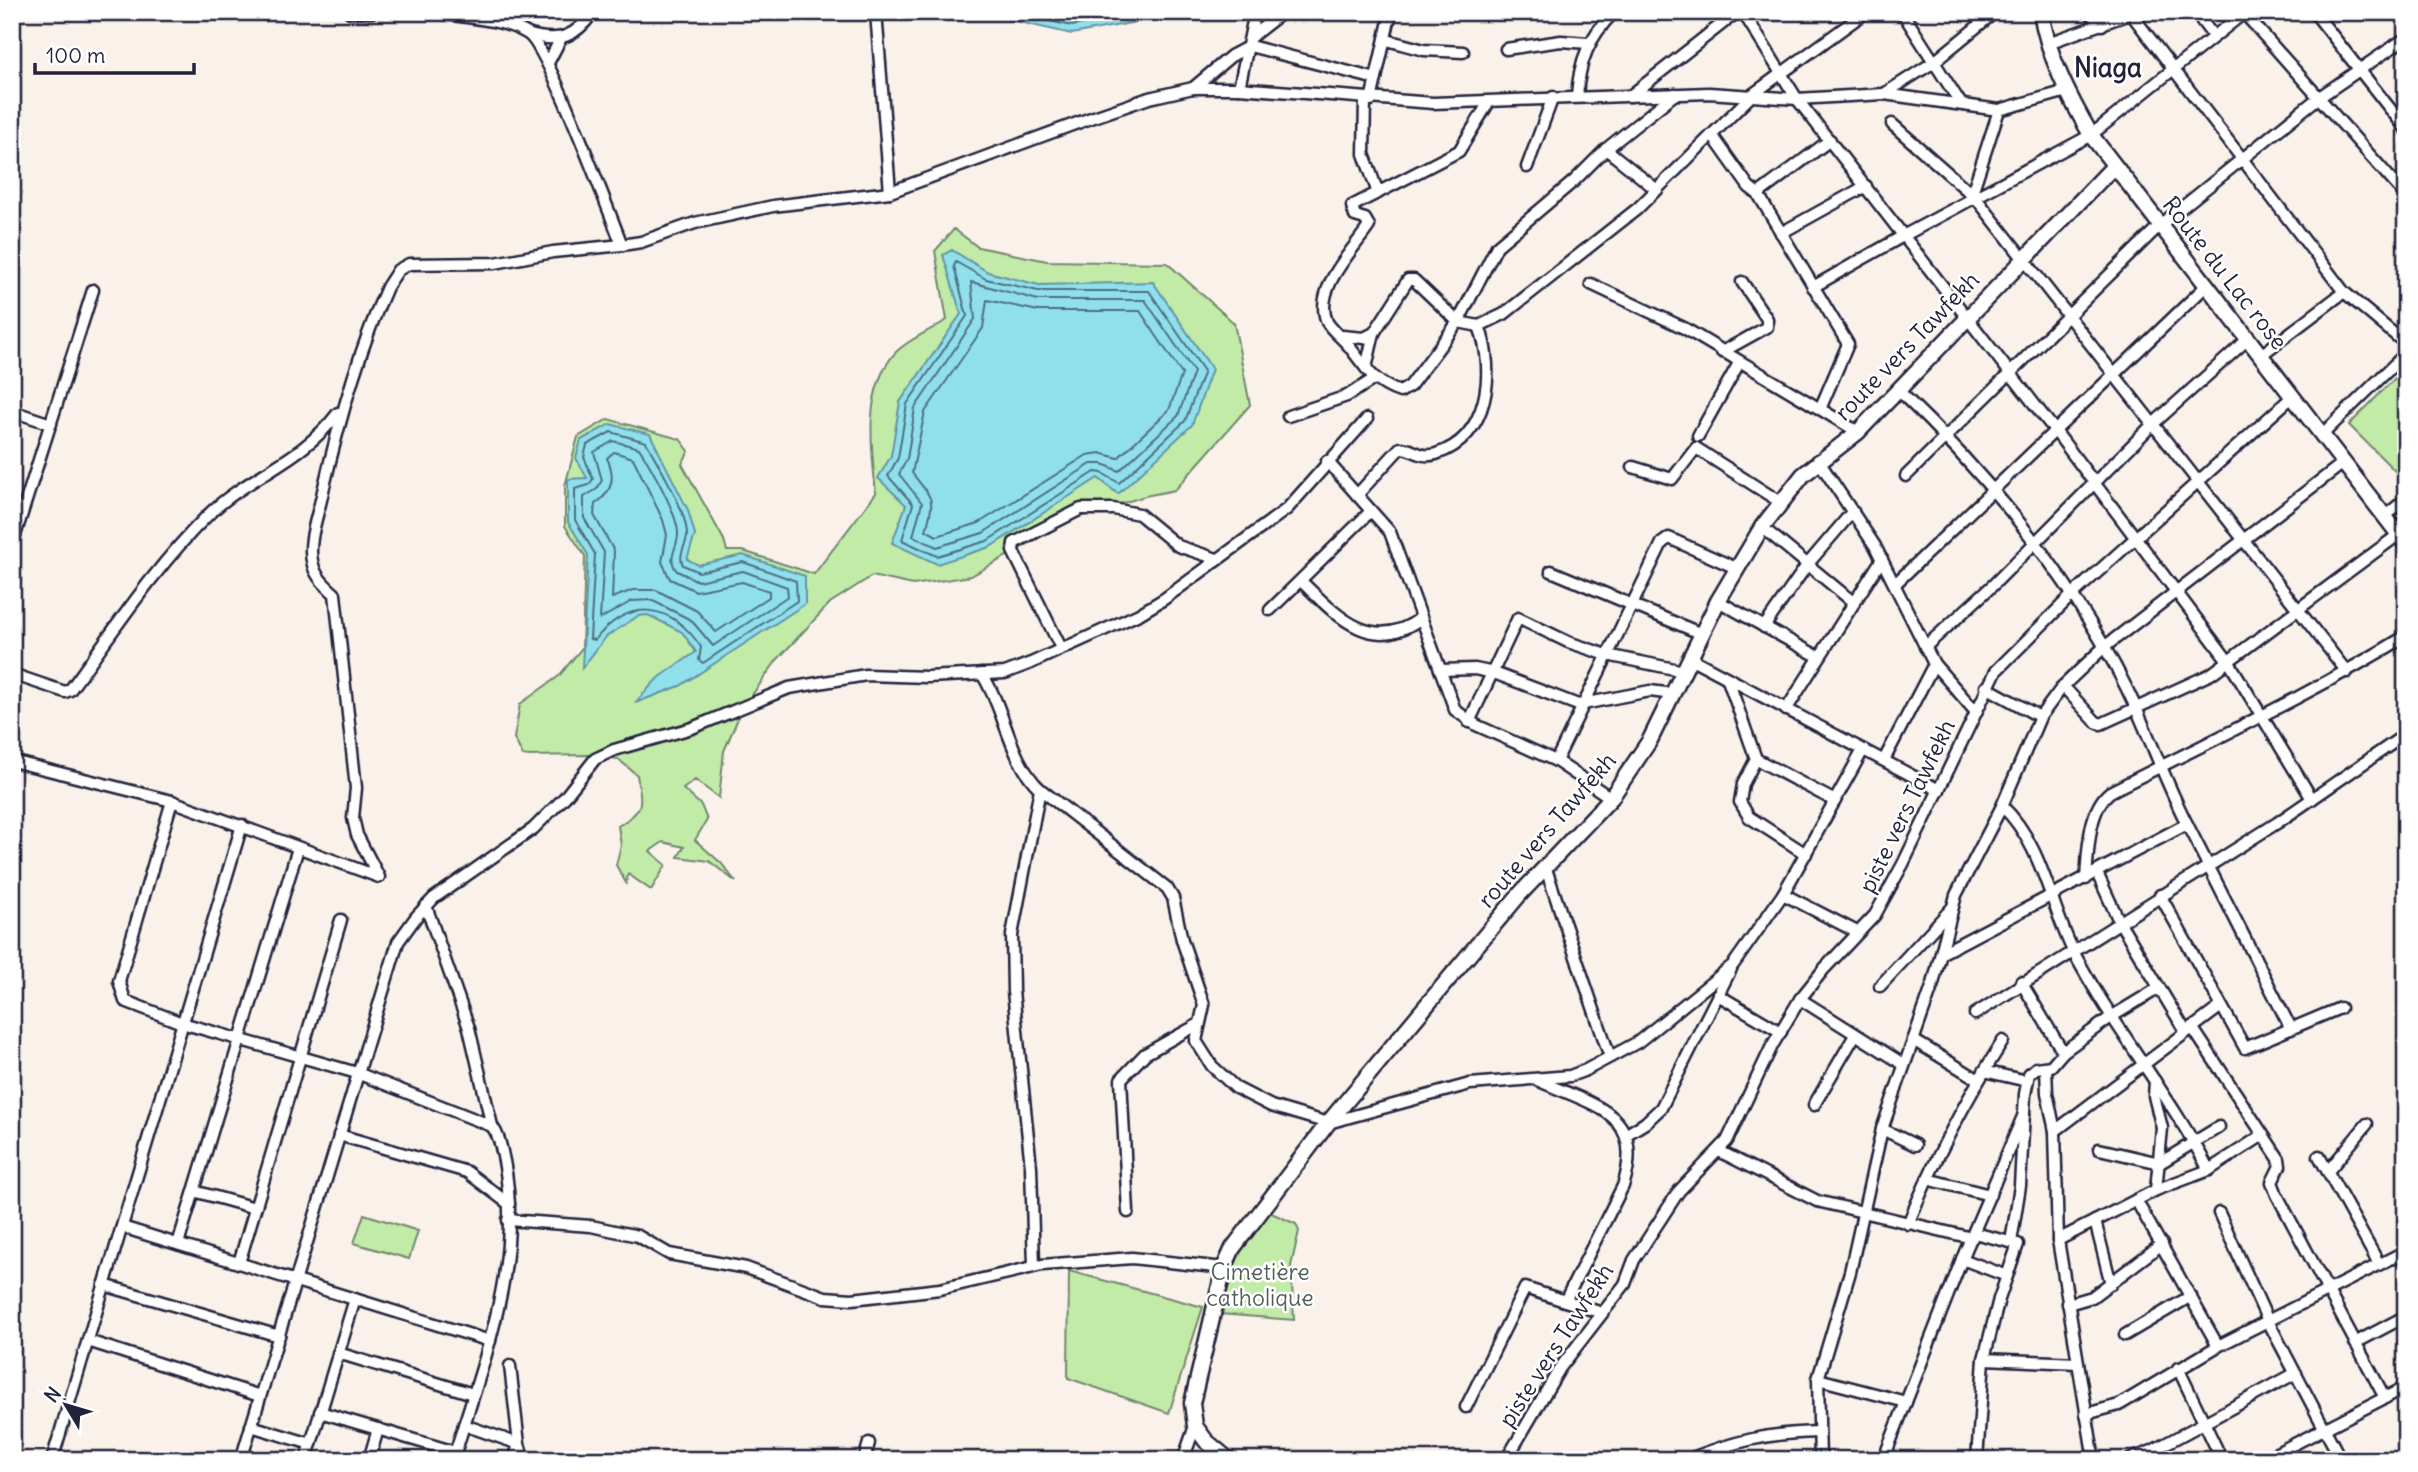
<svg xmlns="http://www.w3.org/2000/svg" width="2418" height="1472" viewBox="0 0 2418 1472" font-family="Delius,sans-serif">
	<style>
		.green { fill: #c2eba7; stroke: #728671; stroke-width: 2 }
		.water { fill: #90e0ec; stroke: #6494a5; stroke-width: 2 }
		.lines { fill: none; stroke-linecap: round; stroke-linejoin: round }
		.shore { stroke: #4e6e82; stroke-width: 2 }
		.street-casing { stroke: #22223b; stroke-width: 15 }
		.secondary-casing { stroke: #22223b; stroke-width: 19 }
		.street { stroke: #fff; stroke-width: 10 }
		.secondary { stroke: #fff; stroke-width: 14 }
		.labels { text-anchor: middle; stroke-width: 5; stroke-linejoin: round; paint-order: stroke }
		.street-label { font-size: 23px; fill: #22223b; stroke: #fff }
		.park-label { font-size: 23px; fill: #525e5b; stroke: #fff }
		.quarter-label { font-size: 26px; font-weight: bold; fill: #22223b; stroke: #fff }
	</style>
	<rect width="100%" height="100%" fill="#faf1ea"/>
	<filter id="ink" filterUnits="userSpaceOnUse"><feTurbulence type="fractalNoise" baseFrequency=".0143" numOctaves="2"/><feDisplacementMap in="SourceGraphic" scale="14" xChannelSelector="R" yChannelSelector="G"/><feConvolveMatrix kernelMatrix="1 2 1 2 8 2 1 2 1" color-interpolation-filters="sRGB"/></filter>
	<g filter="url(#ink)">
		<g class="green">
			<path d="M954,229l24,18 69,14 120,2 67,60 16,82 -75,85 -30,6 -72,23 -102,57 -58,9 -41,-9 -42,27 -53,57 -35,49 -18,42 -5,47 -24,-18 -12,9 18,16 6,15 -12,20 26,23 15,19 -27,-21 -31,-4 6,-10 -21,-5 -13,9 16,14 -15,25 -23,-16 -2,9 -10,-18 5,-20 -3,-19c27,-16 24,-22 19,-51l-19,-16 -29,-4 -66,1 -9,-18 6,-34 39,-28 23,-28 3,-92 -20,-30v-40l13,-49 30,-18 72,20 9,12 -7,13 42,76 3,11h16l71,23 62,-81c-5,-45 -13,-105 20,-141 13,-13 35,-22 51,-32l-12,-69z"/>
			<polygon points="2406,367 2406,482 2349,425"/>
			<polygon points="1267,1211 1296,1224 1299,1231 1291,1266 1294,1320 1220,1314 1241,1244"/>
			<polygon points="364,1214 418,1231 409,1259 354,1243"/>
			<polygon points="1069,1271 1203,1307 1169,1413 1068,1378"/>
		</g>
		<g class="water">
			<polygon points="975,12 1149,12 1136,22 1072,34"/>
			<polygon points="952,250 988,272 1039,285 1153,282 1212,369 1192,425 1118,494 1098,478 990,547 937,564 892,543 906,505 878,478 891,456 900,402 961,314 943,255"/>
			<polygon points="610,424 650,434 688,510 695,535 687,559 698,565 743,555 805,576 805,604 680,686 635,703 657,679 696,652 682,632 648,615 638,616 606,637 582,668 588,555 568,522 568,479 587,478 576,458 581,440"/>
		</g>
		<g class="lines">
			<g class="shore">
				<polyline points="1008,12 1072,26 1137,12"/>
				<polygon points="956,262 986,279 1038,291 1149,291 1204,371 1185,421 1119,483 1102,473 1095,472 987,541 937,556 902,540 913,504 888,476 898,458 907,404 967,316 954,266"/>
				<polygon points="971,282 1038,300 1145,300 1194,372 1178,416 1119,471 1103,464 1091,464 983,533 937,547 913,536 922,503 899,474 907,459 915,408 975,319"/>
				<path d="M987,300l51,11h102l42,63 -13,36 -51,48 -18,-5 -13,2 -108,68 -42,13 -11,-6c10,-33 6,-31 -14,-57l13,-61 58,-84z"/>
				<path d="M611,432l35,10c13,24 39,65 41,91 1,12 -10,20 -4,32l16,7 44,-10 53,19 1,20 -94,62 -4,-3 2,-13c-29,-43 -71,-51 -106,-7l-5,-1 5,-85 -20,-34v-31l14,-4 4,-6 -9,-22 3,-12z"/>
				<path d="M613,441l26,7c11,17 39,66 39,86 0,15 -12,23 -1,37l21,10 45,-10 44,16 1,9 -75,50 -22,-26 -40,-20 -19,1 -32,18 4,-67 -20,-34v-21l13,-8 5,-9 -8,-28z"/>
				<path d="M614,452l19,6 30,62 4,15 -5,27 8,17 26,12 46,-9 27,9v6l-53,35 -19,-21 -41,-21h-23l-21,8 2,-47 -20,-36 1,-11c18,-12 21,-27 12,-46z"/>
			</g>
			<g class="street-casing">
				<g id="street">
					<polyline points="350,12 372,12"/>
					<path d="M434,12c29,6 69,6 94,22 20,13 81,178 94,211"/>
					<polyline points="876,12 890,192"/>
					<polyline points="1743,12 1797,99 2056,432 2229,662 2312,799"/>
					<polyline points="1902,12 1961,104"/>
					<polyline points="2089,12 2102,25"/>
					<polyline points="2195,12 2214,37"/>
					<polyline points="2314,12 2406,129"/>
					<polyline points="2244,13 2406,196"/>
					<polyline points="2132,15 2344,292 2406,344"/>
					<path d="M530,35c29,8 46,2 63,-23"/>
					<polyline points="1252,36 1283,12"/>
					<polyline points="1387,40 1424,50 1463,52"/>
					<polyline points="2048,43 2135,12"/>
					<polyline points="1506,49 1561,41 1588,43"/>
					<polyline points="548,63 560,40"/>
					<polyline points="1193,88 1231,56 1250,46 1376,79"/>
					<polyline points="1239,88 1255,12"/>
					<polyline points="1884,94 1934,62 1995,12"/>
					<polyline points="1630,96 1737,12"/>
					<path d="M1577,97c2,-36 12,-60 37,-85"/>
					<polyline points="1365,100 1364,154 1378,193"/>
					<polyline points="1371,100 1391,12"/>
					<path d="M1489,102l-30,49 -107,55 3,10 10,3 4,7c-17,26 -56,63 -42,96 5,9 19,19 25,28 15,20 24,34 48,42l10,-6 48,-64 21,4 25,-12 133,-105 116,-115 113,-82"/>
					<polyline points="1892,124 1976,198 2347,672"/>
					<polyline points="1712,135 1749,187 1758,194 1848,344 1820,409 1858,432"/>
					<polyline points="1606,149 1657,190"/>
					<polyline points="1527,167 1553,97"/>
					<polyline points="1972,193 1999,110"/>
					<polyline points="1758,194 1830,140"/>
					<polyline points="1781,233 1866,186"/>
					<polyline points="1591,284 1684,328 1820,409"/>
					<polyline points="1813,287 1903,236 2091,135 2245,12"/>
					<polyline points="1342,336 1364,338 1374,333 1408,280 1414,280 1458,322 1497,246 1574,181 1606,149 1675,94"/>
					<polyline points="1722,352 1767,327 1767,319 1742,282"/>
					<polyline points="2261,355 2344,292"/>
					<polyline points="1366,368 1374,333"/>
					<path d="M1898,390c94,90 184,200 238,318 17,38 31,76 49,112 35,70 71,139 106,209"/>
					<polyline points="12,411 51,424"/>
					<polyline points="1288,416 1347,396 1374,379"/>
					<polyline points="2322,435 2406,353"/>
					<polyline points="1698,436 1739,363"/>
					<polyline points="1818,460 1875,546 1934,664 1975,711"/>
					<polyline points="1327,461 1390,532 1455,710 1476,725 1556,761 1611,798"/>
					<polyline points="1633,467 1672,479 1696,448 1780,502"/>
					<polyline points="1906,476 2159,226 2318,98 2406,38"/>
					<path d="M1357,495l43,-47c15,0 18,11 36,6 53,-16 60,-83 43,-128"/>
					<polyline points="2384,517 2406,499"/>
					<polyline points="1762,527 1853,602"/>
					<polyline points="12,545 93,290"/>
					<polyline points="1551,571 1702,634"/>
					<path d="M1301,581c36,35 71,74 120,37"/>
					<polyline points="1895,584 2206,286"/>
					<polyline points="1718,601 1819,657"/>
					<polyline points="1270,610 1371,511"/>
					<polyline points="1764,627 1807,565 1853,511"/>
					<polyline points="1925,647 1992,586 2153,424 2248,339"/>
					<polyline points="1061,648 1013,551 1014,543 1081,509 1113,509 1139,514 1178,546 1217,559"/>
					<polyline points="1690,658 1939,790"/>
					<polyline points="1440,670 1475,669 1494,673 1578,705 1650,691 1673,694"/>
					<path d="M12,674l53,18 5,-2c45,-61 85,-123 139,-176 41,-39 93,-53 129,-101"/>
					<path d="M982,674c24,37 26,84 58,115l-28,146 1,56 18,176 3,99"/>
					<polyline points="1728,680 1756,759 1835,801"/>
					<polyline points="2063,686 2096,722 2101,724 2211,674 2398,535"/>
					<polyline points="1986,687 2040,717"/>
					<polyline points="1786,710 1882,559"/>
					<polyline points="1469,722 1518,618 1568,642 1607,655 1684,671"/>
					<polyline points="1756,759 1743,784 1740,802 1749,817 1806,854"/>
					<polyline points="1884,760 1934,664"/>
					<path d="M12,761l160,40 207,76 -22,-42 -4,-17 3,-30 -21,-194c-9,-8 -19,-17 -22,-29 -7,-22 6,-52 10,-74 16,-70 35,-139 64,-204l11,-17 11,-6 86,-1 58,-11 69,-7 19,-3 54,-19 78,-17 117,-14 201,-74 58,-20 44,-10h46l194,15 276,-10 88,6 87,-5 115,16 68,-19"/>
					<polyline points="1556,761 1662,543 1669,538 1736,568"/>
					<polyline points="1040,789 1167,888 1173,898 1182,940 1204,1005 1196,1041 1212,1066 1236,1088 1271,1106 1328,1123 1470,1084 1570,1076 1586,1070 1638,1042 1733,965 1783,894 1863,750"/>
					<polyline points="172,801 119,981 125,1001 182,1023 357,1073 492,1126"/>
					<path d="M2002,806c40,37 48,99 72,147 40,75 95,141 135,217"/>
					<polyline points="1545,866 1610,1057"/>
					<polyline points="2097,873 2119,921 2186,1032"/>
					<path d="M2086,879c2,-26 2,-70 24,-87 100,-51 200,-97 296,-156"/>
					<polyline points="1783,894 1857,932"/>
					<polyline points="2160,895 2245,1048 2340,1008"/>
					<path d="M426,906l43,122 23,98c8,11 9,22 12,35 20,101 -22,204 -51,299"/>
					<polyline points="1942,953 2187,824"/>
					<polyline points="2021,982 2063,1052"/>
					<polyline points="1880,986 1952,908"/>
					<polyline points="1718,995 1781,1032"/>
					<polyline points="1800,999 1903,1064"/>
					<polyline points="1975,1014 2277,823 2406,734"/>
					<polyline points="2192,1027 2279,1159 2280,1166 2272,1182 2277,1195 2385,1398"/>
					<polyline points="1913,1040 1979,1080"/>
					<polyline points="2046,1069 2047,1093 2055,1131 2058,1240 2094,1460"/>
					<polyline points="1984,1071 2027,1081"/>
					<path d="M1537,1080c55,25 110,32 86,106l-58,115"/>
					<polyline points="2155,1081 2154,1096 2162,1128 2156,1190"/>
					<polyline points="1814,1105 1855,1035"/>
					<polyline points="1882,1129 1915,1145"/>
					<polyline points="2055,1131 2220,1007"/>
					<polyline points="1627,1134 1645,1123 1661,1108 1731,969"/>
					<polyline points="339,1135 467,1172 509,1204"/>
					<polyline points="2099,1149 2160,1163 2219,1127"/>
					<polyline points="1719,1151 1817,1201 1972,1238"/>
					<polyline points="2319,1156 2379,1264"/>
					<polyline points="2329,1170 2367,1124"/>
					<polyline points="1927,1179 1990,1195"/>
					<polyline points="194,1191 255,1208"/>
					<polyline points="2136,1200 2218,1346"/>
					<polyline points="1128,1212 1121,1079 1145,1054 1199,1024"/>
					<polyline points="2219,1213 2268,1321 2341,1460"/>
					<polyline points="508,1220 591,1226 638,1236 669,1254 746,1268 825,1297 852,1299 940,1289 1042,1265 1132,1258 1224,1268"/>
					<polyline points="2095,1221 2111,1284"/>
					<path d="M1908,1224c26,-64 58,-125 95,-183"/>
					<polyline points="122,1227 490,1341"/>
					<polyline points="1974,1233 2018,1244 1999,1299 1984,1359 1977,1460"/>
					<polyline points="2058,1240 2156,1190 2209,1170 2263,1135"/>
					<polyline points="2011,1242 2020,1186 2025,1094 2029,1074 2036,1068 2051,1066 2063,1052 2111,1017 2159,988"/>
					<polyline points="178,1244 298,848"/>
					<polyline points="1962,1259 2007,1276"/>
					<polyline points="239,1263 341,920"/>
					<polyline points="104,1285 279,1336"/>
					<polyline points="2068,1304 2092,1297 2162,1244"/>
					<polyline points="2125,1335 2191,1296"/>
					<polyline points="88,1341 260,1396"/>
					<polyline points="2355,1343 2406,1316"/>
					<polyline points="338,1353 473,1394"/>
					<polyline points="1984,1359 2078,1363"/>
					<polyline points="510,1366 519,1444 524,1460"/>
					<polyline points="2178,1368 2222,1460"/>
					<polyline points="1818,1379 1906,1402"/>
					<polyline points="1466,1407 1525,1288 1602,1313"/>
					<polyline points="320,1412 455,1452"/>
					<polyline points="2086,1414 2119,1405 2218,1346 2406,1251"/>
					<polyline points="464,1425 519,1444 514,1460"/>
					<polyline points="251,1426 311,1444"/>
					<polyline points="1884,1458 1962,1259 2024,1114"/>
					<polyline points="52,1460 242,825"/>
					<polyline points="241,1460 398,942 416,917 434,898 533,829 565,797 595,759 614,750 692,728 789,688 866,675 927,677 1005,673 1031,663 1139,614 1164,599 1287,509 1367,419"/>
					<polyline points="306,1460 355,1299"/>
					<polyline points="369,1460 378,1429"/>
					<polyline points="864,1460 869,1443"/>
					<polyline points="1183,1460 1195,1426"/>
					<polyline points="1506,1460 1560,1368 1625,1284 1634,1260 1679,1191 1727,1141 1772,1046 1800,999 1824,969 1875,915 1903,864 1996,671 2071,596 2293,396"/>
					<path d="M1687,1460c47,-19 82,-27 132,-28"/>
					<polyline points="1820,1460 1818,1379 1850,1272 1882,1129 1933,984 1956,895 2002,806 2040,717 2063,686 2103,648 2342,464"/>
					<polyline points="2129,1460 2152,1451 2296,1373"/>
					<polyline points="2263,1460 2406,1387"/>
				</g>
			</g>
			<g class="secondary-casing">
				<g id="secondary">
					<path d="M2041,12c7,44 28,85 50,123l315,409"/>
					<polyline points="1229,1460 1206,1441 1195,1426 1192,1403 1224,1268 1233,1248 1328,1123 1519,895 1611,798 1650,740 1718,601 1762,527 1803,475 1858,432 2113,167"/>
				</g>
			</g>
			<use href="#street" class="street"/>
			<use href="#secondary" class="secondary"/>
		</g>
	</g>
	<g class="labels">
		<g class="street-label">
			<text transform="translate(2225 273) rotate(52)" y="8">Route du Lac rose</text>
			<text transform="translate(1907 346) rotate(-46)" y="8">route vers Tawfekh</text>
			<text transform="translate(1907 806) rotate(-64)" y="8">piste vers Tawfekh</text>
			<text transform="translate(1547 830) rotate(-49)" y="8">route vers Tawfekh</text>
			<text transform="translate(1556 1345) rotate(-57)" y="8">piste vers Tawfekh</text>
		</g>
		<g class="park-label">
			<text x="1260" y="1280">Cimetière<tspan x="1260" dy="26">catholique</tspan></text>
		</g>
		<g class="quarter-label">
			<text x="2108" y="77">Niaga</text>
		</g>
	</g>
	<rect width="2418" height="1472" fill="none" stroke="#fff" stroke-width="42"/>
	<rect x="21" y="21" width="2376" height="1430" fill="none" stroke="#22223b" stroke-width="2.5" filter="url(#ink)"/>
	<g transform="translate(66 1405) rotate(308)" stroke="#ffffff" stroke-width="5" paint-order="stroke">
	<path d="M0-5L12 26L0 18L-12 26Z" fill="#22223b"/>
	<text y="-10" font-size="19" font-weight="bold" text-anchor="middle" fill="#22223b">N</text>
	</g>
	<path d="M35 63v10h159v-10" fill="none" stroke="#22223b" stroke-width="3.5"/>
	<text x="46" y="63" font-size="21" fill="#22223b" stroke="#ffffff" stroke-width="5" paint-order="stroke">100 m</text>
</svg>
